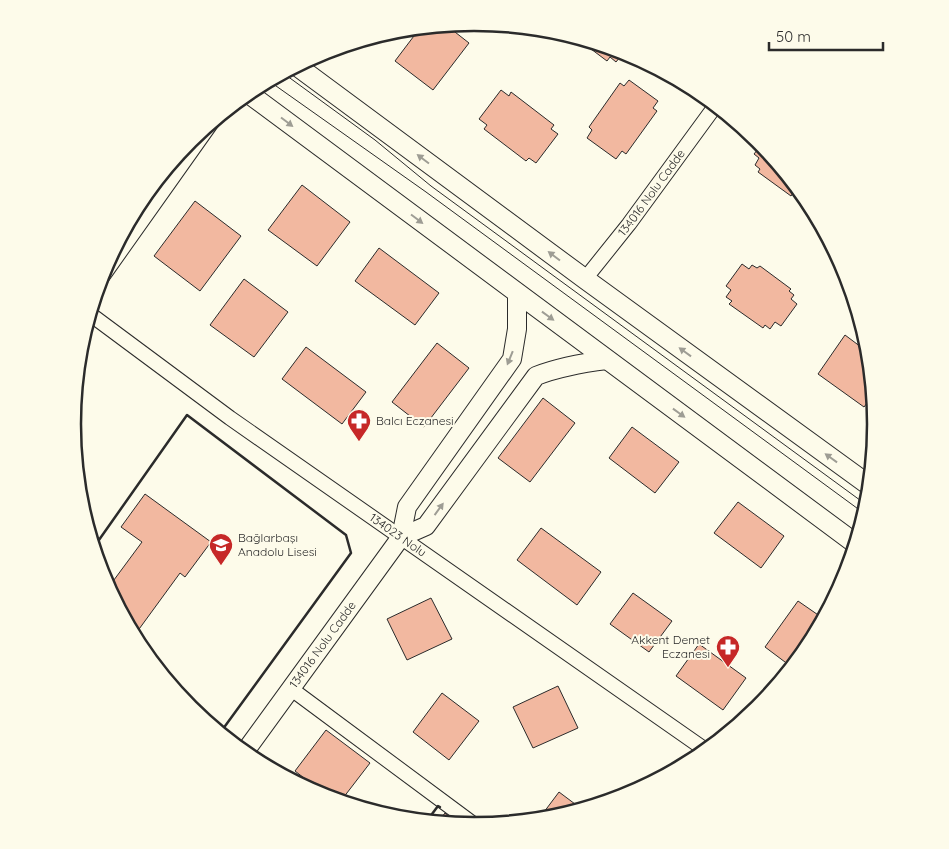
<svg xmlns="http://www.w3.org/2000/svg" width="949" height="849" viewBox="0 0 949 849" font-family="Quicksand,sans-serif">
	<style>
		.building { fill: #f2b8a0; stroke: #2b2b2b }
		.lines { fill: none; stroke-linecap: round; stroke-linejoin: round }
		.minor-casing { stroke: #2b2b2b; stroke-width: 16 }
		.tertiary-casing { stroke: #2b2b2b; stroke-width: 20 }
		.secondary-casing { stroke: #2b2b2b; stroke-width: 21 }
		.minor { stroke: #fdfbea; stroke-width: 14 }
		.tertiary { stroke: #fdfbea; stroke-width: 18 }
		.secondary { stroke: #fdfbea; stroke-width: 19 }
		.tram { stroke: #2b2b2b; stroke-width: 1 }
		.wall { stroke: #2b2b2b; stroke-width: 2.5 }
		.oneway { fill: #9e9d94 }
		.labels { text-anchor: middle; stroke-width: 4; stroke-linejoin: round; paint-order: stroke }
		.street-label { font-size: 12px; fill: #2b2b2b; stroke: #fdfbea }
		.poi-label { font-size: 12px; fill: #2b2b2b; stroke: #fdfbea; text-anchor: start }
		.rim { fill: none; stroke: #2b2b2b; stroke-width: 2.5 }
	</style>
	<rect width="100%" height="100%" fill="#fdfbea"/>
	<g class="building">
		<polygon points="446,25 469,43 433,90 395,61 420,28"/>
		<polygon points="575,37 624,52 616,62 610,57 607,61"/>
		<polygon points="629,80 658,101 653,108 657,111 626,154 622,151 616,159 587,138 592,130 589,127 620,83 624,86"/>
		<polygon points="501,90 509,96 511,92 554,125 551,129 558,134 536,163 529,158 526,161 484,129 487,125 479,119"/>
		<polygon points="762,144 802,193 799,197 793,193 791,196 758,172 760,169 755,165 759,158 754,154"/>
		<polygon points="302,185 350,222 317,266 268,230"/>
		<polygon points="195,201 241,236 200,291 154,256"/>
		<polygon points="379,248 439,293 415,325 355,281"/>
		<polygon points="742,264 749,269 752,265 757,268 760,266 791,289 789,291 794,295 791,299 797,304 781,326 775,322 770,329 765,325 763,328 729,304 732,301 726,297 731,290 726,286"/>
		<polygon points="244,279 288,312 254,357 210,325"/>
		<polygon points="845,335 869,353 874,394 864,407 818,374"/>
		<polygon points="437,343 469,368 424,427 392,402"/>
		<polygon points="306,347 366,392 342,424 282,379"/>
		<polygon points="543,398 575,423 530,482 498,458"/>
		<polygon points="632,427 679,462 655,493 609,458"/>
		<polygon points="145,494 211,542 185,577 180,573 134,636 108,588 142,542 121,527"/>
		<polygon points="738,502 784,536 761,568 714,533"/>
		<polygon points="541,528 601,572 577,605 517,560"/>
		<polygon points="633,593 672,621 649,652 610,624"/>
		<polygon points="431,598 452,639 407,660 387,619"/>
		<polygon points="798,601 824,619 809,648 793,668 765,647"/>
		<polygon points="699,644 746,678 723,710 676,676"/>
		<polygon points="558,686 578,728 533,748 513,707"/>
		<polygon points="442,693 479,721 449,760 413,732"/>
		<polygon points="326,730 370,763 340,802 331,799 295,771"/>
		<polygon points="559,792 583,810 553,819 538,820"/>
		<polygon points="445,813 460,825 437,823"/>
	</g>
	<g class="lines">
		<g class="minor-casing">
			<g id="minor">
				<path id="s1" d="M585,279l44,-55 87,-119"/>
				<polyline points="100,280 212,122"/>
				<path id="s2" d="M90,314l140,104 477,333"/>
				<polyline points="290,688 476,826"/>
			</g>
		</g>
		<g class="tertiary-casing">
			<g id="tertiary">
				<path d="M401,537l25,-11 110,-150c23,-9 46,-13 71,-16"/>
				<path id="s3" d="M244,753l157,-216 6,-30 105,-148 5,-30v-36"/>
			</g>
		</g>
		<g class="secondary-casing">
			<g id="secondary">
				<polyline points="297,66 585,279 870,486"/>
				<polyline points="248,93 856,544"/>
			</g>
		</g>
		<use href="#minor" class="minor"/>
		<use href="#tertiary" class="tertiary"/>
		<use href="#secondary" class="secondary"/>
		<g class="tram">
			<polyline points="283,73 375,140 431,186 868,506"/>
			<polyline points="269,81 426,192 865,514"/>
		</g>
		<g class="wall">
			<polyline points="94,547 187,415 346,535 351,553 220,733"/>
			<polyline points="426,822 438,806 440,807"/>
		</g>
	</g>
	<defs><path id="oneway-solid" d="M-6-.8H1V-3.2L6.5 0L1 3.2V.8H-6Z" transform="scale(1.25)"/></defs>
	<g class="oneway">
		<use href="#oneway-solid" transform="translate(287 122) rotate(37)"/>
		<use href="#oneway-solid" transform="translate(423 159) rotate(-143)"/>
		<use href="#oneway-solid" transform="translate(417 219) rotate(37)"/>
		<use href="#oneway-solid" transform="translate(554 256) rotate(-143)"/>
		<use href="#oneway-solid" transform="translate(548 316) rotate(36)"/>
		<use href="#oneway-solid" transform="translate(685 352) rotate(-144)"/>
		<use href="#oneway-solid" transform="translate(510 358) rotate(112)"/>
		<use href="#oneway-solid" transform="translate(679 413) rotate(36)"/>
		<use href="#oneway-solid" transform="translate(831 458) rotate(-144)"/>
		<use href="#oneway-solid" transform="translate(439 509) rotate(-54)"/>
	</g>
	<defs>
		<g id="pharmacy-pin" transform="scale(1.25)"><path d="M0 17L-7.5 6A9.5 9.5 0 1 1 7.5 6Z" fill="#c62828" stroke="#fdfbea"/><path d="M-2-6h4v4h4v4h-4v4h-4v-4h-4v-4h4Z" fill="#fff"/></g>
		<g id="school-pin" transform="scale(1.25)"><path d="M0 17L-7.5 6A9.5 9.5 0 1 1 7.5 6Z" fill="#c62828" stroke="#fdfbea"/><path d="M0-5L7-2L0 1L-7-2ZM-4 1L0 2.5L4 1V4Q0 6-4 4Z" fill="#fff"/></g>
	</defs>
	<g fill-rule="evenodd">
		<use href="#pharmacy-pin" x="359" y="421"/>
		<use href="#school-pin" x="221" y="545"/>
		<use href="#pharmacy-pin" x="728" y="647"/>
	</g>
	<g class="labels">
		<g class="street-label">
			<text dy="4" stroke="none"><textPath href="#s1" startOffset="109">134016 Nolu Cadde</textPath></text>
			<text dy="4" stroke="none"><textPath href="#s2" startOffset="379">134023 Nolu</textPath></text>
			<text dy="4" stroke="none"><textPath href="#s3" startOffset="134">134016 Nolu Cadde</textPath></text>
		</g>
		<g class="poi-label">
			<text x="376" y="425">Balcı Eczanesi</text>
			<text x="238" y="542">Bağlarbaşı<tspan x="238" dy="14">Anadolu Lisesi</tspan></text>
			<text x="710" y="644" text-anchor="end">Akkent Demet<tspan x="710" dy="14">Eczanesi</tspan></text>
		</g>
	</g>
	<path d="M0 0H949V849H0ZM81 424a393 393 0 1 1 786 0a393 393 0 1 1-786 0Z" fill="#fdfbea" fill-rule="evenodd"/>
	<path class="rim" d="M81 424a393 393 0 1 1 786 0a393 393 0 1 1-786 0Z"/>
	<path d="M769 42v8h114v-8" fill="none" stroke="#2b2b2b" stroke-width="2.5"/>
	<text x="776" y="42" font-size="15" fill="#2b2b2b" stroke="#fdfbea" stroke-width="4" paint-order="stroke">50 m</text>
</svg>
